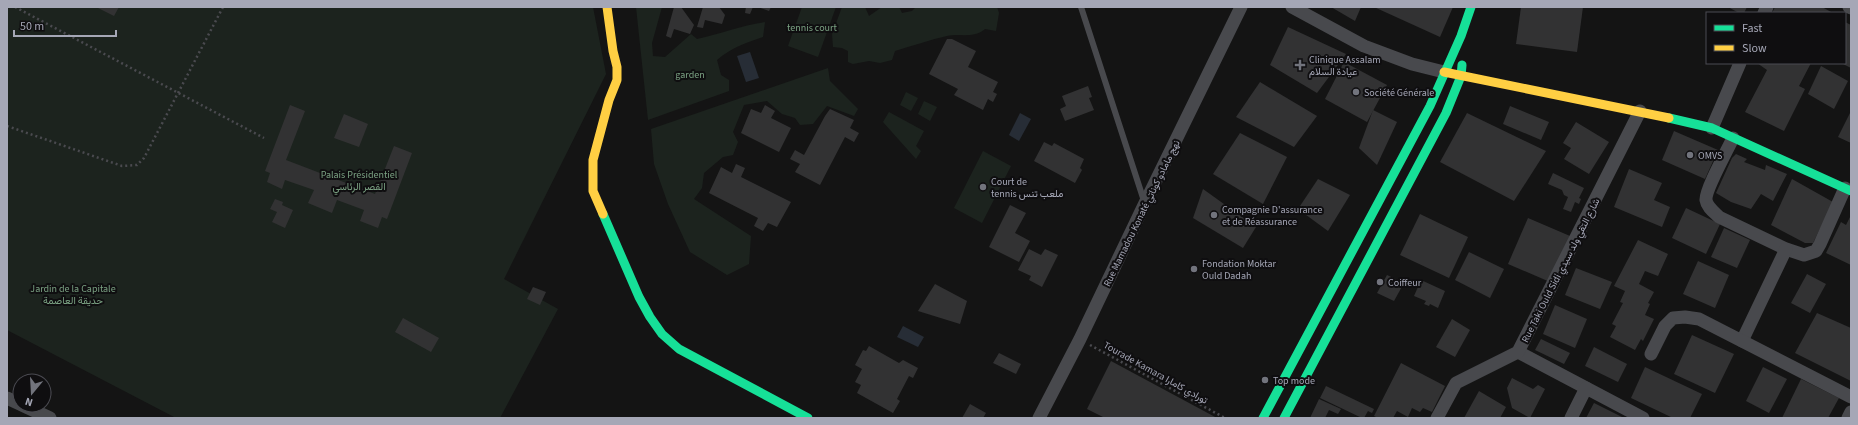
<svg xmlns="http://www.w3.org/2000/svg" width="1858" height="425" viewBox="0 0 1858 425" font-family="'Source Sans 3',Vazirmatn,sans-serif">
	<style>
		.green { fill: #1c231e }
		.water { fill: #272d36 }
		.building { fill: #323233 }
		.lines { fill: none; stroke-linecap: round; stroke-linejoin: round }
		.path { stroke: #4a4a4f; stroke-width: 2.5; stroke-dasharray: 2 3; stroke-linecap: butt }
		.lane { stroke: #48494d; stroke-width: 6 }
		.street { stroke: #48494d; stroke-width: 13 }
		.fast { stroke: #16e098; stroke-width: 9 }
		.slow { stroke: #ffcf43; stroke-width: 9 }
		.poi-dot { fill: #72747d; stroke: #0f0e10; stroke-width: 1.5 }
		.labels { text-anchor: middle; stroke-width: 4; stroke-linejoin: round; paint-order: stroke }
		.park-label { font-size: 10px; fill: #7ba283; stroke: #0f0e10 }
		.poi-label { font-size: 10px; fill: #a5a7b6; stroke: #0f0e10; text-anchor: start }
		.street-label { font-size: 10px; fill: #a5a7b6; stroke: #0f0e10 }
	</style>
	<rect width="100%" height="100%" fill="#141414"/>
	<g class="green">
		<polygon points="7,7 593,7 606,74 504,279 558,309 500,418 176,418 7,330"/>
		<path d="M636,7h26l-10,36 1,13 12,1 26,-23 6,5c23,-5 45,-14 68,-17l-2,15c-18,6 -32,11 -46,23l4,15 8,5v11l-81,29z"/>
		<polygon points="802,7 836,7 818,57 788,46"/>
		<path d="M842,7h23l4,9 13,-9h17l3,6 10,-2 4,-4h81l2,6 -3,18 -11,-2c-11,10 -25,4 -38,7 -18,4 -35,10 -52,15l-3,9 -12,3 -11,-2 -16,3 -5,-2v-11l-6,-3 -9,-1 -1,-13z"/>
		<polygon points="828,68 830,81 858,109 854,116 827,106 813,124 800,125 795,118 782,114 767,101 744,105 733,132 738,142 733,155 723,157 704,173 702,188 694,199 751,236 749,264 727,275 690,252 668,204 654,164 651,129"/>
		<polygon points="906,92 918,98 911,111 900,105"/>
		<polygon points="924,101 937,107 930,121 918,114"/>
		<polygon points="889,112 924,131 916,146 921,151 916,159 883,122"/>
		<polygon points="983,151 1011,166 982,223 954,208"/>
	</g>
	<g class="water">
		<polygon points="750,52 759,78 746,82 737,56"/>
		<polygon points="1020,113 1031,119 1019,141 1009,135"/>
		<polygon points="903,326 924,337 918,347 897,337"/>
	</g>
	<g class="building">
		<polygon points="96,7 119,7 114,16"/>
		<polygon points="674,7 681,7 694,25 690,34 674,29 671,38 666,36"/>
		<polygon points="703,7 719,7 725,15 722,24 705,20 703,28 697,27"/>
		<polygon points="746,7 753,7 750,14 745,13"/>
		<polygon points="758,7 771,7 769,11"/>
		<polygon points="1331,7 1361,7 1355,21"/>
		<polygon points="1374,7 1453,7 1440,37"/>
		<polygon points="1521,7 1583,7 1577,52 1516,44"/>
		<polygon points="1728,7 1747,7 1744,13 1739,13"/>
		<polygon points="1775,7 1822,7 1833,13 1772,13"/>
		<polygon points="1845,22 1851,25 1851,68 1841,63 1845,63"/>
		<polygon points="1288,27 1346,54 1317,93 1270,65"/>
		<polygon points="947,39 952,39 976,51 968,67 998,82 993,92 997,94 993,102 988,99 983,110 954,95 958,89 929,74"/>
		<polygon points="1344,62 1387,85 1367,122 1325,99"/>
		<polygon points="1757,63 1811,63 1799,86 1805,89 1784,131 1745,112 1767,70"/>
		<polygon points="1821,66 1848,81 1834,109 1808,94"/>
		<polygon points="1260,82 1317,116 1294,147 1236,117"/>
		<polygon points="1088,86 1092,97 1089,98 1094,110 1065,121 1060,109 1066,106 1062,96"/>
		<polygon points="290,105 305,111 286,160 375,194 394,146 412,153 387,219 382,217 378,228 360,221 364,210 337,200 332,213 308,203 314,190 285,180 282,189 267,182 270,173 265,171"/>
		<polygon points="765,105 775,111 771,118 791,128 779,152 741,133 751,109 761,113"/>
		<polygon points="1510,106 1549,122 1541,140 1503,124"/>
		<polygon points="830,109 854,120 850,128 859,133 854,142 845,137 820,185 795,172 800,164 790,159 795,150 804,155 825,116"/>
		<polygon points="1373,110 1397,122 1377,165 1359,148"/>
		<polygon points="1851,111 1851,143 1838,137"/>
		<polygon points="1467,113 1546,151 1514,201 1440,162"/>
		<polygon points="344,114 368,124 359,147 334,138"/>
		<polygon points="1576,122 1609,142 1589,174 1564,159 1571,148 1563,143"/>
		<polygon points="1674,131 1718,150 1705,179 1662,160"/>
		<polygon points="1240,133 1287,157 1263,204 1213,174"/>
		<polygon points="1044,142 1052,146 1054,143 1084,159 1080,168 1082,170 1075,183 1034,161"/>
		<polygon points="1736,154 1747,159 1744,162 1765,170 1766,165 1787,174 1773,201 1761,194 1751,209 1731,202 1716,193 1732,158"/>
		<polygon points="736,164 745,168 741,177 791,202 777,227 768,223 763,231 754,226 758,218 709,193 721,167 732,173"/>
		<polygon points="1629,169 1662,183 1654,200 1670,207 1662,227 1614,207"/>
		<polygon points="1553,173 1584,188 1579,198 1581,199 1579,204 1575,202 1571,212 1563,209 1568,197 1564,195 1562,190 1548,184"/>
		<polygon points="1318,179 1350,195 1328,231 1298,209"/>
		<polygon points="1792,179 1833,202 1813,243 1805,243 1771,225"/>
		<polygon points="1203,189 1256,227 1243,248 1193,218"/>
		<polygon points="275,199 283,202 282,205 293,210 285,228 272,222 277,212 270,209"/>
		<polygon points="1010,205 1026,213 1015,233 1030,241 1019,262 989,247"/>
		<polygon points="1686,208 1720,224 1706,254 1672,238"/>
		<polygon points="1420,214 1468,237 1449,278 1400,255"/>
		<polygon points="1851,215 1851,265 1826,253 1841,222 1846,225"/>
		<polygon points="1528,218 1570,236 1550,282 1508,264"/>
		<polygon points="1724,228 1750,240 1737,268 1711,257"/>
		<polygon points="1638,240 1668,254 1658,276 1645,271 1639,284 1654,292 1648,303 1650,304 1645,315 1654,319 1643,341 1641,339 1635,350 1610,337 1616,326 1612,324 1623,303 1620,302 1625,291 1614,286"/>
		<polygon points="1029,249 1041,255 1045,249 1058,255 1042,287 1029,280 1031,276 1018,270"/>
		<polygon points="1469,252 1504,269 1490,298 1455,280"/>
		<polygon points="1698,261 1729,275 1715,308 1683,294"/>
		<polygon points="1576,268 1612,282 1600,309 1565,295"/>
		<polygon points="1807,274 1826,284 1810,313 1791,303"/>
		<polygon points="1387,275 1404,283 1394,301 1377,293"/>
		<polygon points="1421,280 1445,291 1438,308 1430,304 1429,306 1424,304 1426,301 1414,296"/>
		<polygon points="935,284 967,301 960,324 918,311"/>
		<polygon points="533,287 546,292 540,305 527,299"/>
		<polygon points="1555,305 1587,319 1575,348 1543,334"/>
		<polygon points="1817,313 1851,328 1851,381 1795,353"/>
		<polygon points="403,318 439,338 431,352 395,332"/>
		<polygon points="1452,319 1470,330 1455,357 1436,347"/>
		<polygon points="1692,335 1734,354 1715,393 1674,374"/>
		<polygon points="1541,339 1570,353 1564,364 1535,350"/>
		<polygon points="869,346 899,363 903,360 918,368 913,378 909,376 897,399 900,401 893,413 857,393 861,385 855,382 862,369 855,365 863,350 866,351"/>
		<polygon points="1594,347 1627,364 1618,382 1585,366"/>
		<polygon points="999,353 1021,364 1016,374 993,363"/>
		<polygon points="1111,361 1217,418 1105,418 1087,409"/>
		<polygon points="1401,363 1445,386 1432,412 1423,408 1420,412 1412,408 1408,417 1397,411 1393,418 1378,418 1374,416"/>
		<polygon points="1645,367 1702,394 1690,418 1673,418 1631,398"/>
		<polygon points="1763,367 1787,379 1769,413 1746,401"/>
		<polygon points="1512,378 1533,389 1538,385 1545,389 1530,418 1512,408 1507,388"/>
		<polygon points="1801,379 1839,398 1828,418 1782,418"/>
		<polygon points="1326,386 1374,409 1372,413 1368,411 1364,418 1362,418 1320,398"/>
		<polygon points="1479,391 1506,407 1500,418 1464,418"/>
		<polygon points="1319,399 1341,409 1338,414 1329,410 1325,418 1310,418"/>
		<polygon points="1594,403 1624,418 1586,418"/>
		<polygon points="970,404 986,413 983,418 962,418"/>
	</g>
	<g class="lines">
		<g class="path">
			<polyline points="15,7 264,138"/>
			<polyline points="7,126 122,166 137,165 144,158 223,7"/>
			<polyline points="1090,345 1225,418"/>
		</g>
		<polyline class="lane" points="1081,7 1144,201"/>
		<g class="street">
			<polyline points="1292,7 1364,46 1412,64 1444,72"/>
			<polyline points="1849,7 1851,8"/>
			<polyline points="1764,13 1767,7"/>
			<polyline points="1712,128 1740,63"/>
			<path d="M1733,138c-5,11 -28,52 -27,62 1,7 8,12 13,17l67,32 18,6 12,-4 4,-7 25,-56"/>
			<polyline points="1742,341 1786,249"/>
			<polyline points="1518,352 1643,418"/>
			<polyline points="1651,354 1665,326 1673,318 1685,317 1699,319 1851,397"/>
			<polyline points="7,398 20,404"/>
			<polyline points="22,405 50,418"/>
			<polyline points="1039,418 1080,339 1145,203 1241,7"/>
			<polyline points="1437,418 1456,383 1518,352 1640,111"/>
			<polyline points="1571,418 1586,388"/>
			<polyline points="1848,418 1851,412"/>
		</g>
		<g class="fast">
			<polyline points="1669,118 1712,128 1851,191"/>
			<polyline points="603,214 639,297 650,317 662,334 679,349 808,418"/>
			<polyline points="1263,418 1430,106 1461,36 1471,7"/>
			<polyline points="1284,418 1446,113 1461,76 1462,65"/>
		</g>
		<g class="slow">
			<polyline points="1444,72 1669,118"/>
			<polyline points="603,214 593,191 593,160 609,100 617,80 617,67 613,51 607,7"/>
		</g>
	</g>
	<g class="poi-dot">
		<path d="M1298 59h4v4h4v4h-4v4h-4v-4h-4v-4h4z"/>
		<circle cx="1356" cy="92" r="4"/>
		<circle cx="1690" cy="155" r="4"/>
		<circle cx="983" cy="187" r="4"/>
		<circle cx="1214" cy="215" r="4"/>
		<circle cx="1194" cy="269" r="4"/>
		<circle cx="1380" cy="282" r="4"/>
		<circle cx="1265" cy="380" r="4"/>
	</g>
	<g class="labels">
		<g class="park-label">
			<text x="812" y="31">tennis court</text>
			<text x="690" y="78">garden</text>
			<text x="359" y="178">Palais Présidentiel<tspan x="359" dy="12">القصر الرئاسي</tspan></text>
			<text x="73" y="292">Jardin de la Capitale<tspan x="73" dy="12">حديقة العاصمة</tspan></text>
		</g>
		<g class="poi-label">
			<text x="1309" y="63">Clinique Assalam<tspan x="1309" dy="12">عيادة السلام</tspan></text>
			<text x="1364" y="96">Société Générale</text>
			<text x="1698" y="159">OMVS</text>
			<text x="991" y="185">Court de<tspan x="991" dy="12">tennis ملعب تنس</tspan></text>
			<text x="1222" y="213">Compagnie D'assurance<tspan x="1222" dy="12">et de Réassurance</tspan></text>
			<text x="1202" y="267">Fondation Moktar<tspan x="1202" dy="12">Ould Dadah</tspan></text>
			<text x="1388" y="286">Coiffeur</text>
			<text x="1273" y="384">Top mode</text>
		</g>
		<g class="street-label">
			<text transform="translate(1141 213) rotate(-64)" y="4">Rue Mamadou Konaté نهج مامادو كوناتي</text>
			<text transform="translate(1560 270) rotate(-63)" y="4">Rue Taki Ould Sidi شارع التقي ولد سيدي</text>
			<text transform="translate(1156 372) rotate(29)" y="4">Tourade Kamara تورادي كامارا</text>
		</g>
	</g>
	<rect width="1858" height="425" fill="none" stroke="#a5a7b6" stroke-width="16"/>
	<rect x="1706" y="12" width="140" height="52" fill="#0f0e10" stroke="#4b4b52"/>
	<rect x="1714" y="25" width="20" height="6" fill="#16e098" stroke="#4b4b52"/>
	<text x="1742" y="32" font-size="12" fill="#a5a7b6">Fast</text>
	<rect x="1714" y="45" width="20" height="6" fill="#ffcf43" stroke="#4b4b52"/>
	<text x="1742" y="52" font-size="12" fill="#a5a7b6">Slow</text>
	<g transform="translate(32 393) rotate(198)"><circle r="19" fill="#0f0e10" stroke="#4b4b52"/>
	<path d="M0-3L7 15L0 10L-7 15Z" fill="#72747d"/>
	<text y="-6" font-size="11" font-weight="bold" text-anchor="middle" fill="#a5a7b6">N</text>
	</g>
	<path d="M14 30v6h102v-6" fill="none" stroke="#a5a7b6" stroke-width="2"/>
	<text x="20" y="30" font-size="12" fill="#a5a7b6" stroke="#0f0e10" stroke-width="3" paint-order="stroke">50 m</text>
</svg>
